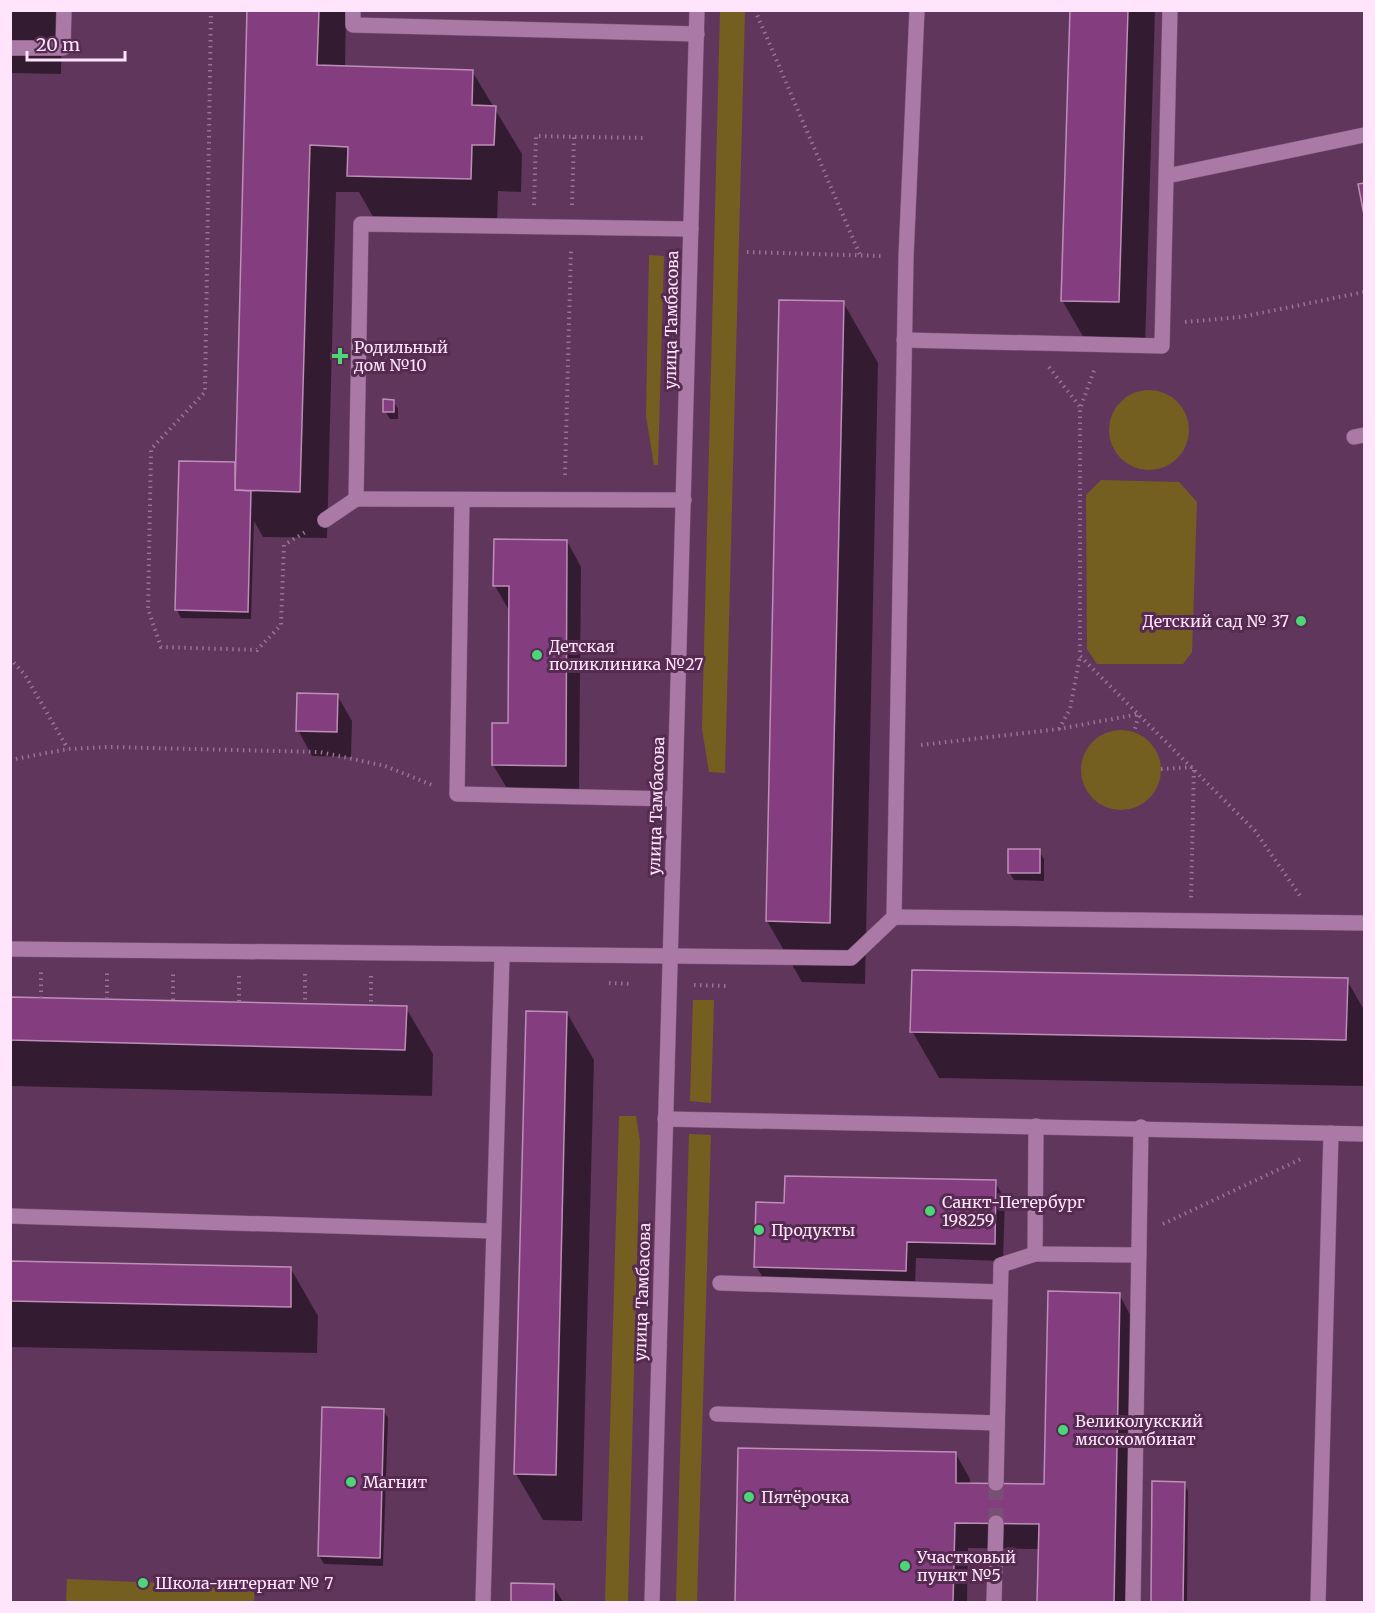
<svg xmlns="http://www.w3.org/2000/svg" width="1375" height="1613" viewBox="0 0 1375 1613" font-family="Merriweather,serif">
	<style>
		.green { fill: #745f21 }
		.shadow { fill: #0007 }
		.building { fill: #843e7f; stroke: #be8db8; stroke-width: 1.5 }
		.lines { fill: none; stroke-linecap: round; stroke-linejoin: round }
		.minor-tunnel { stroke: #785075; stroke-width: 15; stroke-dasharray: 15 8; stroke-linecap: butt }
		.minor-casing { stroke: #7d5579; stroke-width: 16 }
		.path { stroke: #987394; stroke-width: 4; stroke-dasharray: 1.5 4.5; stroke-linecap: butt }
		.minor { stroke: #aa79a5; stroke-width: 15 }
		.poi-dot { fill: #4cd677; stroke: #552b51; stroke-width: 2 }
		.labels { text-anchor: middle; stroke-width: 6; stroke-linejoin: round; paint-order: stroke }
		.street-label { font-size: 16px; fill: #ffe4fb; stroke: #552b51 }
		.poi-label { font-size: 16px; fill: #ffe4fb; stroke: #552b51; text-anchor: start }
	</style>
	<rect width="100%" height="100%" fill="#60365d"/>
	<g class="green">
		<polygon points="745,10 725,773 709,772 702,729 720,11"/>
		<polygon points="649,255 664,256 658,465 654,465 646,416"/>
		<circle cx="1149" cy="430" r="40"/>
		<polygon points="1101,480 1179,482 1197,502 1192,652 1183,664 1097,664 1087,649 1086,495"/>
		<circle cx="1121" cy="770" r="40"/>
		<polygon points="693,1000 714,1000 711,1103 690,1101"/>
		<polygon points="619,1116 636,1116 640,1141 628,1602 605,1602"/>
		<polygon points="689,1134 711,1135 697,1602 676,1602"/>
		<polygon points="67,1579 255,1587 254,1602 66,1602"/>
	</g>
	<g class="shadow">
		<polygon points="10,10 62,10 61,74 10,73"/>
		<polygon points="249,10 346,10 345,68 472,71 522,154 521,192 498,191 497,225 376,222 359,192 336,192 327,538 263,537 254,521 251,619 181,618 177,610 181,462 237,464"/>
		<polygon points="1071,10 1155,10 1145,349 1089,347 1062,300"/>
		<polygon points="843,302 878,363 865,984 802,982 767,921"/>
		<polygon points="393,401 398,409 398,419 390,419 385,411"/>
		<polygon points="567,541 581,567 579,791 508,790 493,765 509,724 510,612 495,586"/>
		<polygon points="337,695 352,721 351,757 312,756 298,730"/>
		<polygon points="1039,851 1044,859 1044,881 1014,880 1009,872"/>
		<polygon points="1347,980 1364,1010 1364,1086 939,1078 912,1031"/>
		<polygon points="10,998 406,1008 433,1054 432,1096 10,1086"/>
		<polygon points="567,1013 594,1060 582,1521 543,1520 516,1474"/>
		<polygon points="995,1182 1005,1199 1003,1261 916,1258 915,1287 766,1283 756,1266"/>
		<polygon points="10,1263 291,1269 318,1316 317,1353 10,1347"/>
		<polygon points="1119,1294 1133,1320 1128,1602 1039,1602 1040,1549 968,1548 967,1602 737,1602 740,1450 956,1454 970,1479 970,1484 1045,1486"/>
		<polygon points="383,1410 388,1418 383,1566 324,1564 319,1556"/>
		<polygon points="1153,1483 1184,1483 1188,1491 1187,1602 1152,1602"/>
		<polygon points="513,1584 553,1585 563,1602 512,1602"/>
	</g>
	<g class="building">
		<polygon points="247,10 319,10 317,65 473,70 472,105 496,106 494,145 472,145 471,179 347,176 348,147 310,145 300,492 235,490"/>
		<polygon points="1070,10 1128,10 1119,302 1061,301"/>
		<polygon points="1364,183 1364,215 1358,184"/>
		<polygon points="779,300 844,301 830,923 766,921"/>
		<polygon points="383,399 394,400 394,412 383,412"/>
		<polygon points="179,461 235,462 235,490 251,491 248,612 175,610"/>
		<polygon points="494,539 567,540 566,766 492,765 492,723 508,723 509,586 493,586"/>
		<polygon points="297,693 338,694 337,732 296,731"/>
		<rect x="1008" y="849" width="32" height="24"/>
		<polygon points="912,970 1348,978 1346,1040 910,1032"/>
		<polygon points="10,997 407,1006 405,1050 10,1040"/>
		<polygon points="526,1011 567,1012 556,1475 514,1474"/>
		<polygon points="785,1176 996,1180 995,1244 907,1242 906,1271 754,1267 756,1202 784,1203"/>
		<polygon points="10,1261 291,1267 291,1307 10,1301"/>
		<polygon points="1048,1291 1120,1293 1114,1602 1037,1602 1039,1524 955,1523 953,1602 735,1602 738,1448 956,1452 956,1483 1044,1484"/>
		<polygon points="322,1407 384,1409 380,1558 318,1556"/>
		<polygon points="1152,1481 1185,1482 1183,1602 1151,1602"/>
		<polygon points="511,1583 554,1584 554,1602 511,1602"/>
	</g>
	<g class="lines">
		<polyline class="minor-tunnel" points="996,1523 996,1483"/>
		<g class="minor-casing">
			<g id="minor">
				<polyline points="353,10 353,25 697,34"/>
				<polyline points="10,48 63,48 64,10"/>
				<polyline points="1167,176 1364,135"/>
				<polyline points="904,340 1162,346 1170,10"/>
				<polyline points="1354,437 1364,435"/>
				<polyline points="356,499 684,500"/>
				<polyline points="462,500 457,794 674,799"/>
				<polyline points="325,520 356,499 361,224 691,229"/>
				<polyline points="894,917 906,257 917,10"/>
				<polyline points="10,949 851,958 894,917 1364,923"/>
				<polyline points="665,1119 1364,1134"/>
				<polyline points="10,1216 493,1231"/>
				<polyline points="1035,1254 1139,1255"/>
				<polyline points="720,1283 1000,1292"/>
				<polyline points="717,1414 997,1423"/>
				<polyline points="996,1483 1001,1265 1035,1254 1036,1126"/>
				<polyline points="483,1602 502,956"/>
				<polyline points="652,1602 697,10"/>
				<polyline points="994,1602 996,1523"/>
				<polyline points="1133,1602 1141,1127"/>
				<polyline points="1318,1602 1331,1133"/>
			</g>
		</g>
		<g class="path">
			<polyline points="211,10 205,392 151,449 148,609 161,647 257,650 281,625 284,545 307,531"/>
			<polyline points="755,10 860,255"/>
			<polyline points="534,205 536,136 644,138"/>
			<polyline points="572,205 574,137"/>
			<polyline points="747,252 882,256"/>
			<polyline points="1185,322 1241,317 1364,292"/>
			<polyline points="1049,367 1080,407 1080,656 1255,831 1301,897"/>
			<polyline points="1081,406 1095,368"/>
			<polyline points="565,475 571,249"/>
			<polyline points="10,658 25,675 68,749"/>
			<polyline points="1059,729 1070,709 1080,656"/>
			<polyline points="921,745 1059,729 1139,714 1134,732"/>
			<polyline points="10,760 68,749 108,747 320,752 385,766 432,785"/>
			<polyline points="1161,769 1194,767 1191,899"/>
			<polyline points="305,974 305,1004"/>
			<polyline points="239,976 239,1002"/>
			<polyline points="371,976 371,1005"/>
			<polyline points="609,983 632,984"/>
			<polyline points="694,985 726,986"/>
			<polyline points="41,998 41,971"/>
			<polyline points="107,999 107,973"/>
			<polyline points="173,1000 173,974"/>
			<polyline points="1163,1224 1303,1158"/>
		</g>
		<use href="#minor" class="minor"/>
	</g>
	<g class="poi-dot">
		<path d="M337 347h6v6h6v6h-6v6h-6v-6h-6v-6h6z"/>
		<circle cx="1301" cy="621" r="6"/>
		<circle cx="537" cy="655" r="6"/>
		<circle cx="930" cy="1211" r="6"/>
		<circle cx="759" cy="1230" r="6"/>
		<circle cx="1063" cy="1430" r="6"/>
		<circle cx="351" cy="1482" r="6"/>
		<circle cx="749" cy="1497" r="6"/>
		<circle cx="905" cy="1566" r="6"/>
		<circle cx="143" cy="1583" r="6"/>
	</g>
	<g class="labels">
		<g class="street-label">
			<text transform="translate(671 320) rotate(-89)" y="6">улица Тамбасова</text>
			<text transform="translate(656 806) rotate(-88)" y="6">улица Тамбасова</text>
			<text transform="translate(642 1292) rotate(-88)" y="6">улица Тамбасова</text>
		</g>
		<g class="poi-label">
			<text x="354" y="353">Родильный<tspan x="354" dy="18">дом №10</tspan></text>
			<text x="1289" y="627" text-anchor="end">Детский сад № 37</text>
			<text x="549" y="652">Детская<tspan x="549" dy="18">поликлиника №27</tspan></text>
			<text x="942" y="1208">Санкт-Петербург<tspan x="942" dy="18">198259</tspan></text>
			<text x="771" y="1236">Продукты</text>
			<text x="1075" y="1427">Великолукский<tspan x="1075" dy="18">мясокомбинат</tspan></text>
			<text x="363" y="1488">Магнит</text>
			<text x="761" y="1503">Пятёрочка</text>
			<text x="917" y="1563">Участковый<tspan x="917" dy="18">пункт №5</tspan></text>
			<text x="155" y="1589">Школа-интернат № 7</text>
		</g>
	</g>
	<rect width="1375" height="1613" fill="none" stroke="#ffe4fb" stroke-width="24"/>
	<path d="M27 51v9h98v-9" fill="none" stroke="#ffe4fb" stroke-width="3"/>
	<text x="36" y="51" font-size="18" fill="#ffe4fb" stroke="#552b51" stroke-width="4.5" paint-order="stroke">20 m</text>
</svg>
